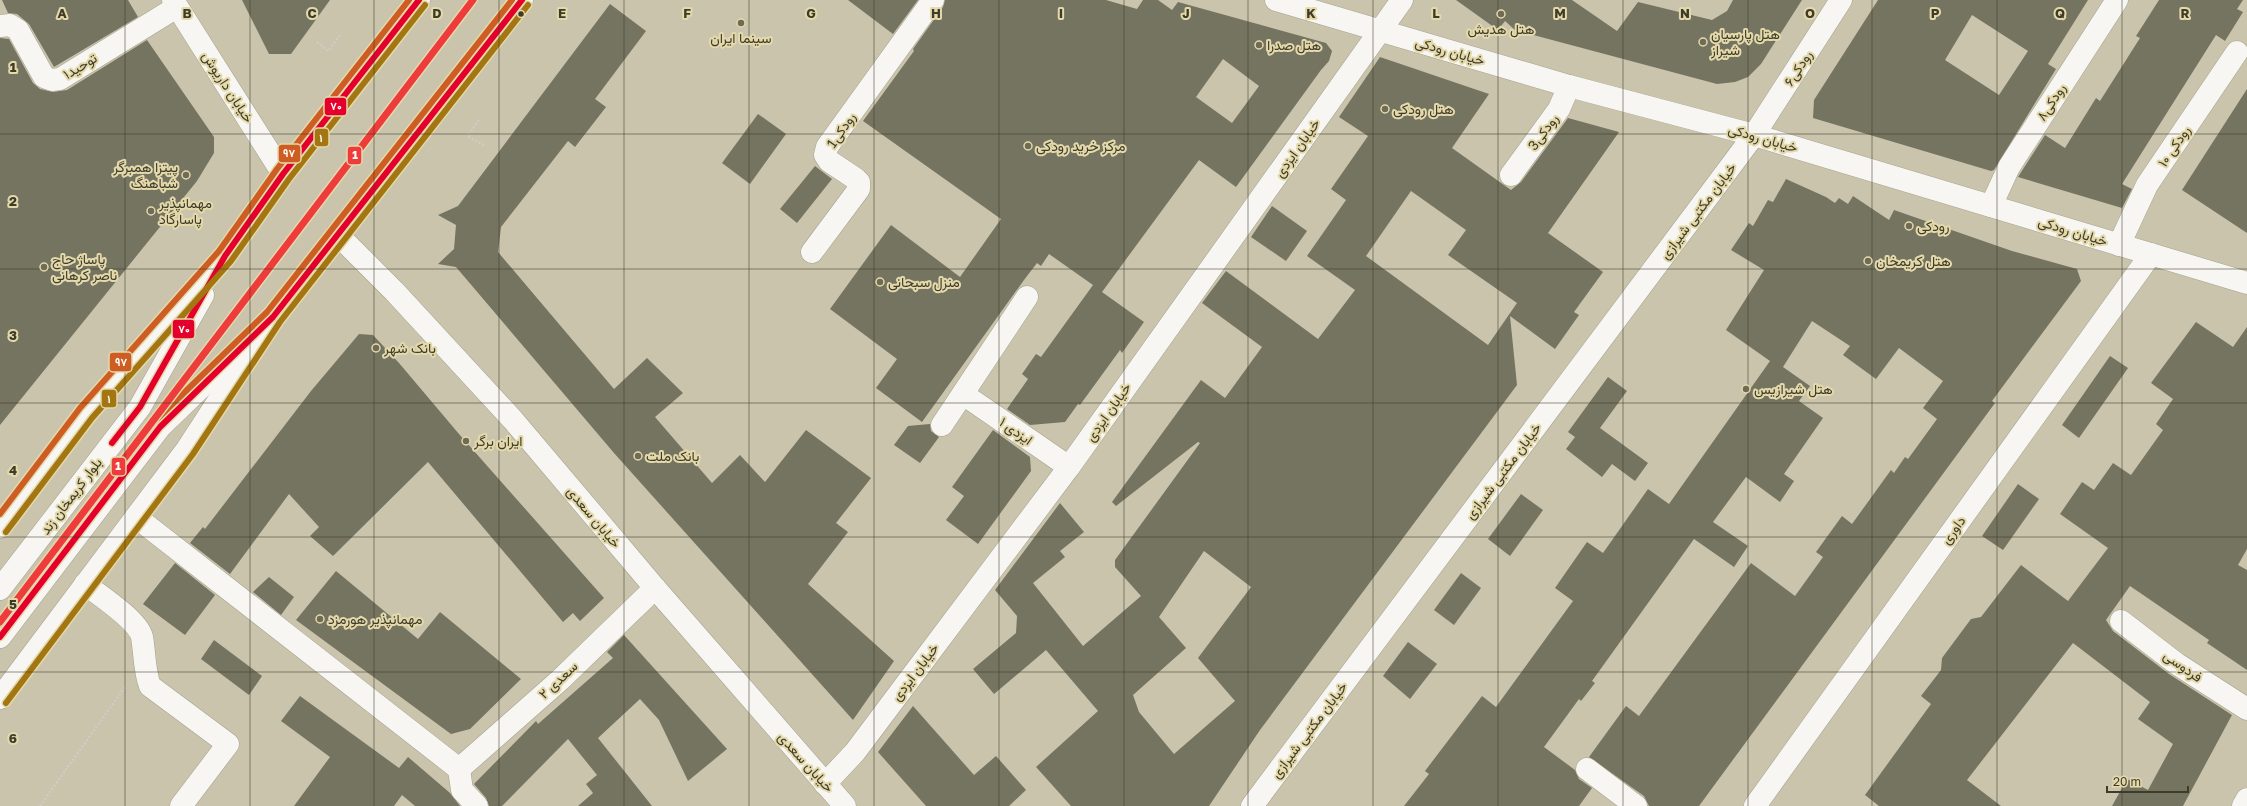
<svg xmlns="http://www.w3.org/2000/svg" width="2247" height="806" viewBox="0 0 2247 806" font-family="'Golos Text',Vazirmatn,sans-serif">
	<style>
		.building { fill: #757461; fill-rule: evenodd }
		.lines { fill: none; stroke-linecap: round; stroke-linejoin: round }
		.minor-casing { stroke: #a6a28f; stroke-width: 23 }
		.major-casing { stroke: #a6a28f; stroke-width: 23 }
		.path { stroke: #ceccc5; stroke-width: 2.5; stroke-dasharray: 2 2; stroke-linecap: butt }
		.minor { stroke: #f7f6f3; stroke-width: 22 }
		.major { stroke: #f7f6f3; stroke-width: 22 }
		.bus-1-casing { stroke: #e4d9ab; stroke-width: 9 }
		.bus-2-casing { stroke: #e4d9ab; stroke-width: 9 }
		.bus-3-casing { stroke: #e4d9ab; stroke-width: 9 }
		.bus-1 { stroke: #e4002b; stroke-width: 6 }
		.bus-2 { stroke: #a47612; stroke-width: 6 }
		.bus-3 { stroke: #ce5d23; stroke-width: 6 }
		.metro-1-casing { stroke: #e4d9ab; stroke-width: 10 }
		.metro-1 { stroke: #ee3c3c; stroke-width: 7 }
		.grid { fill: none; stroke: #3f3b29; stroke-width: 1; stroke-opacity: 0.55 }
		.bus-dot { fill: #3f3b29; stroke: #e4d9ab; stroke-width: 1.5 }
		.poi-dot { fill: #706b57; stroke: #e4d9ab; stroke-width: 1.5 }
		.labels { text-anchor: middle; stroke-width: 4; stroke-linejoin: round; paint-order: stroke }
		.poi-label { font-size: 14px; fill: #3f3b29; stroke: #e4d9ab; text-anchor: start }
		.street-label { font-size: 14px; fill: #3f3b29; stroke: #e4d9ab }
		.grid-label { font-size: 13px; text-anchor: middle; font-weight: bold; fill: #3f3b29; stroke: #e4d9ab; stroke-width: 4; stroke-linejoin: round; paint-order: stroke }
		.line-badge { stroke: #e4d9ab; stroke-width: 1.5 }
		.badge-label { font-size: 11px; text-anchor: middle; font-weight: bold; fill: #fff }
	</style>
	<rect width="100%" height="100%" fill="#cac4ac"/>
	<g class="building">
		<polygon points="2,0 128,0 138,17 54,67 29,24 17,14 8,13"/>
		<polygon points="242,0 330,0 291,54 269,54"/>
		<polygon points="848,0 918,0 893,34"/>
		<path d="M945,0h161l31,9 6,-9h15l14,10 6,-8 148,41 6,8 -3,10 -8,9 -85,117 -37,-27 -97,132 42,30 -22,31 -2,-3 -40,55 -2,-1 -13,18 -35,3 -23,-16 21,-30 -6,-5 14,-20 5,3 52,-72 -44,-31 -8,12 -4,-3 -13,17 -102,142 -46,-34 21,-29 -67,-50 61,-84 69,52 41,-58 -138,-98 51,-70 -1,-2 30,-42zM1223,59l36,27 -27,37 -36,-26z"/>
		<polygon points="1456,0 1572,0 1617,31 1638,2 1712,20 1727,11 1733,0 1802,0 1761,64 1748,77 1735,82 1717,84 1515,30 1505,21 1498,30"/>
		<path d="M1878,0h210l-40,64 8,5 -62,101 -3,1 -178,-53 1,-18zM1972,15l56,36 -29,44 -54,-35z"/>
		<polygon points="2159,0 2243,0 2237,9 2243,12 2225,41 2216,35 2122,184 2132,189 2122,208 2018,177 2045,135 2065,148 2096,98 2100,101 2140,38 2136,36"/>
		<polygon points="610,4 646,31 595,99 606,107 575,147 568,141 501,227 498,252 614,389 647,358 683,393 655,417 712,483 740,455 765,482 806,430 871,478 836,523 848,532 808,584 894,661 853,720 614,453 456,267 438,264 454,249 456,225 438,215 458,206"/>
		<polygon points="0,38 9,39 33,83 40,89 53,92 67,90 147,40 214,137 214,153 197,181 0,425"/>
		<path d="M1380,57l109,37 -37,54 59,42 10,-8 47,-64 51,14 -71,101 55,39 -29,40 5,3 -24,34 -45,-33 7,69 -257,345 -51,76h-138l-35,-39 62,-56 -52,-61 -52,44 -21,-25 43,-36 1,-17 -22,-26 65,-87 24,29 -24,19 5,6 -32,26 50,63 58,-50 -26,-29v-7l85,-117 -2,-1 -82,64 -4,-4 89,-122 24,18 37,-51 -60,-44 24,-32 92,68 37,-49 -48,-34 39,-56 -15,-11 37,-53 -29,-19zM1411,191l55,39 -18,25 69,48 -29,42 -122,-89zM1204,551l47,36 -53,71 37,43 -61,53 -35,-42 -6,-17 53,-47 -27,-31z"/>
		<polygon points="2247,89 2247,233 2182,190"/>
		<polygon points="758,114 786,134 750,184 722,163"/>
		<polygon points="815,166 832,179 797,223 780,209"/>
		<polygon points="1786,179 1826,197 1835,203 1839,198 1848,204 1853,196 1889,220 1894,210 2012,251 2077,269 2081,281 1992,401 1995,403 1699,806 1649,806 1644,796 1589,757 1626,706 1639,716 1751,563 1795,596 1823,557 1816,552 1842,516 1852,524 1891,470 1894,473 1905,457 1908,459 1937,419 1923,408 1943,381 1899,348 1876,379 1843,355 1850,346 1812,321 1783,367 1810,386 1799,401 1823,418 1784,474 1794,481 1780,502 1746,477 1713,522 1748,546 1734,567 1694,539 1592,681 1595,683 1581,701 1579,699 1544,747 1575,770 1579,779 1592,788 1579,806 1404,806 1429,774 1425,771 1482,696 1496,707 1573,601 1555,588 1587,542 1603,553 1648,489 1669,504 1770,361 1726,330 1764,270 1731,250 1749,223 1753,226 1768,200 1773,202"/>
		<polygon points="1272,206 1307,231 1286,261 1251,237"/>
		<polygon points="2196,322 2233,347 2247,327 2247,549 2238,565 2247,570 2247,670 2207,643 2209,640 2130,586 2106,620 2113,631 2169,674 2232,715 2183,806 2112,806 2127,779 2148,790 2173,744 2138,719 2150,702 2073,643 1967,780 2001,806 1879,806 1865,795 1931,704 1921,696 1941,670 1942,658 1971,619 1981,617 2021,565 2068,601 2108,548 2060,514 2082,482 2094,490 2113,463 2131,475 2163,430 2156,424 2173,399 2151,383"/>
		<polygon points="359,334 373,335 399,363 459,434 604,598 580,621 573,613 563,622 428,462 333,556 310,536 319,527 289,494 230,574 190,543 203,527 205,529 311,391"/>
		<polygon points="2110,356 2128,368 2079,438 2062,425"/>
		<polygon points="1608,377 1627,391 1600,428 1648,463 1635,481 1612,464 1602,477 1566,449 1575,437 1568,432"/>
		<polygon points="930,424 931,431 939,437 920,463 894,445 908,426"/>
		<polygon points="993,430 1030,457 1031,471 978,544 946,520 964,496 952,487"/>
		<polygon points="2018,484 2039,499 2003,550 1982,536"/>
		<polygon points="1521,494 1543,510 1510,556 1488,539"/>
		<polygon points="175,563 215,595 185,635 143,604"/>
		<polygon points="336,571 418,639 440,612 521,679 470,729 451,734 296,620"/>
		<polygon points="1461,573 1481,588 1454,625 1434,610"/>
		<polygon points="269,577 294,597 281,615 253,592"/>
		<polygon points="624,635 727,749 688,781 659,720 640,699 598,738 652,806 578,806 593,793 586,784 597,775 568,739 502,806 489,806 486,798 474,784 536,721 538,724 613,658 607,652"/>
		<polygon points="214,640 262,676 249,695 201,659"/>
		<polygon points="1408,642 1437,664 1410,699 1383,676"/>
		<polygon points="300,696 399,768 408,757 450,793 460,806 415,806 402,795 394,806 294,806 330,757 281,721"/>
		<polygon points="913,706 974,775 996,756 1026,790 1009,806 926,806 878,752"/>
	</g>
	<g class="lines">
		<g class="minor-casing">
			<g id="minor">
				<polyline points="173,0 283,174"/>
				<polyline points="1276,0 1569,86 1754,135 2247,283"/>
				<polyline points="0,26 10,25 18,30 44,77 52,80 60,79 177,7"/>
				<polyline points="1511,175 1559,109 1569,86"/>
				<polyline points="1991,206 2009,167 2117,0"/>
				<polyline points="337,234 394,291 513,420 655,588 845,806"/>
				<polyline points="2119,245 2147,185 2237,52"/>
				<polyline points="812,252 859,189 859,182 856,179 829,161 825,155 827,147 933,0"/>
				<polyline points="963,394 1069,467"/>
				<polyline points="942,425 1027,297"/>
				<polyline points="136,517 459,769"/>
				<path d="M85,584c14,11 53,36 57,53 3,17 2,33 8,49l78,58 -47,62"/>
				<polyline points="2121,621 2177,664 2247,709"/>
				<polyline points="459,769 560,680 655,588"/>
				<polyline points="459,769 462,790 477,806"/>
				<polyline points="1587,769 1636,806"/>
				<polyline points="825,784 855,752 1069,467 1402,0"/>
				<polyline points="1252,806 1754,135 1841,0"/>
				<polyline points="1755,806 2151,254"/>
				<polyline points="2243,806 2247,799"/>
			</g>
		</g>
		<g class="major-casing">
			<g id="major">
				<polyline points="0,527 86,413 225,256 283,174 419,0"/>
				<polyline points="0,589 140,407 203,295"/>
				<polyline points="0,637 160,427 244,346"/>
				<polyline points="0,698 187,449 273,317 522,0"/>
			</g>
		</g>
		<g class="path">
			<polyline points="317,42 328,51 340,35"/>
			<polyline points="479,120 468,136 486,147"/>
			<polyline points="40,806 125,687"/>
		</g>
		<use href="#minor" class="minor"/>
		<use href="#major" class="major"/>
		<g class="bus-1-casing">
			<g id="bus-1">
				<polyline points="112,443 140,407 225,256 283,174 419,0"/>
				<polyline points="0,637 160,427 273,317 522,0"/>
			</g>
		</g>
		<g class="bus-2-casing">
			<g id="bus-2">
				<polyline points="6,532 92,418 231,261 289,179 425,5"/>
				<polyline points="6,703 193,454 280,322 528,5"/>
			</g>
		</g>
		<g class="bus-3-casing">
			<g id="bus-3">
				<polyline points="0,514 80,408 219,251 277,169 409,0"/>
				<polyline points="0,624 154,422 267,312 512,0"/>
			</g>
		</g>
		<use href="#bus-1" class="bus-1"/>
		<use href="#bus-2" class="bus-2"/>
		<use href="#bus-3" class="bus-3"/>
		<g class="metro-1-casing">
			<polyline id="metro-1" points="0,622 473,0"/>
		</g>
		<use href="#metro-1" class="metro-1"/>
	</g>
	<path class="grid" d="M125,0v806M250,0v806M374,0v806M499,0v806M624,0v806M749,0v806M874,0v806M999,0v806M1124,0v806M1248,0v806M1373,0v806M1498,0v806M1623,0v806M1748,0v806M1872,0v806M1997,0v806M2122,0v806M0,134h2247M0,269h2247M0,403h2247M0,537h2247M0,672h2247"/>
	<circle class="bus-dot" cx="521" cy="14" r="3.5"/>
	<g class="poi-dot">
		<circle cx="1501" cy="14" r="4"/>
		<circle cx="741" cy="23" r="4"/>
		<circle cx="1703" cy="42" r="4"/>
		<circle cx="1259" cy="45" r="4"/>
		<circle cx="1385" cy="109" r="4"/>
		<circle cx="1028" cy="146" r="4"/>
		<circle cx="186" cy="175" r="4"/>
		<circle cx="151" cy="211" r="4"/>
		<circle cx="1909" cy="226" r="4"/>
		<circle cx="1868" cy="261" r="4"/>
		<circle cx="44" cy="267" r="4"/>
		<circle cx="880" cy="282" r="4"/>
		<circle cx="376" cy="348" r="4"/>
		<circle cx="1746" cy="389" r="4"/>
		<circle cx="466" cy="441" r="4"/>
		<circle cx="638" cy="456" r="4"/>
		<circle cx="320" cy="619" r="4"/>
	</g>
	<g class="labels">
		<g class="poi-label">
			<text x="1501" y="34" text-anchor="middle">هتل هدیش</text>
			<text x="1711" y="39">هتل پارسیان<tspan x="1711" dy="16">شیراز</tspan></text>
			<text x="741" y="43" text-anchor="middle">سینما ایران</text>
			<text x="1267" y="50">هتل صدرا</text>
			<text x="1393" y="114">هتل رودکی</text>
			<text x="1036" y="151">مرکز خرید رودکی</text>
			<text x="178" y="172" text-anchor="end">پیتزا همبرگر<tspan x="178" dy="16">شباهنگ</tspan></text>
			<text x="159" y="208">مهمانپذیر<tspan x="159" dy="16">پاسارگاد</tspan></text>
			<text x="1917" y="231">رودکی</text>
			<text x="52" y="264">پاساژ حاج<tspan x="52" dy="16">ناصر کرهانی</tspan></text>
			<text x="1876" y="266">هتل کریمخان</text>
			<text x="888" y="287">منزل سبحانی</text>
			<text x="384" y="353">بانک شهر</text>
			<text x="1754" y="394">هتل شیرازیس</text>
			<text x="474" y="446">ایران برگر</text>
			<text x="646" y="461">بانک ملت</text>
			<text x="328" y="624">مهمانپذیر هورمزد</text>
		</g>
		<g class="street-label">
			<text transform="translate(1450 51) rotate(16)" y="5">خیابان رودکی</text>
			<text transform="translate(80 66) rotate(-31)" y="5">توحید۱</text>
			<text transform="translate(1798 68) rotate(-57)" y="5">رودکی۶</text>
			<text transform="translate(228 87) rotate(57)" y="5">خیابان داریوش</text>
			<text transform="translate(2051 102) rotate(-57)" y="5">رودکی۸</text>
			<text transform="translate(841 130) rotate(-56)" y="5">1رودکی</text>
			<text transform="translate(1543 132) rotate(-54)" y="5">3رودکی</text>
			<text transform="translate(1763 138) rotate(16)" y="5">خیابان رودکی</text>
			<text transform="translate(2174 146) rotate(-56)" y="5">رودکی ۱۰</text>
			<text transform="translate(1297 148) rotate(-55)" y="5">خیابان ایزدی</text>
			<text transform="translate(1698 211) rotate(-53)" y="5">خیابان مکتبی شیرازی</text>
			<text transform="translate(2073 231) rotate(17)" y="5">خیابان رودکی</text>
			<text transform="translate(1108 412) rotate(-55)" y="5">خیابان ایزدی</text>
			<text transform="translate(1016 431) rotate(35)" y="5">ایزدی ۱</text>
			<text transform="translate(1503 471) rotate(-53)" y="5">خیابان مکتبی شیرازی</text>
			<text transform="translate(71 496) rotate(-53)" y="5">بلوار کریمخان زند</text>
			<text transform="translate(594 517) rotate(50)" y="5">خیابان سعدی</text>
			<text transform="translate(1953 530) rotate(-54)" y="5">داوری</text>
			<text transform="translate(2183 666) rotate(35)" y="5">فردوسی</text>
			<text transform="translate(915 672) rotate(-53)" y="5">خیابان ایزدی</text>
			<text transform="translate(558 680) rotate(-43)" y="5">سعدی ۲</text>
			<text transform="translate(1309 730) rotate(-53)" y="5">خیابان مکتبی شیرازی</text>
			<text transform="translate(806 762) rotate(48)" y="5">خیابان سعدی</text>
		</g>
	</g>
	<g class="grid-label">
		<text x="62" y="18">A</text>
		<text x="187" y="18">B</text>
		<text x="312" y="18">C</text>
		<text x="437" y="18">D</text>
		<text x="562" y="18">E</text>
		<text x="687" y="18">F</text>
		<text x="811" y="18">G</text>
		<text x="936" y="18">H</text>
		<text x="1061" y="18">I</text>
		<text x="1186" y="18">J</text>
		<text x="1311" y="18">K</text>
		<text x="1436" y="18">L</text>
		<text x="1560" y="18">M</text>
		<text x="1685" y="18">N</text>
		<text x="1810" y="18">O</text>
		<text x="1935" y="18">P</text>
		<text x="2060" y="18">Q</text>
		<text x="2185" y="18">R</text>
		<text x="13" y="72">1</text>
		<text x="13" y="206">2</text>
		<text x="13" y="340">3</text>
		<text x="13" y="475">4</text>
		<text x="13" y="609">5</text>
		<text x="13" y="743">6</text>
	</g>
	<g class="line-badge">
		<rect x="324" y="97" width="23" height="19" rx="4" fill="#e4002b"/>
		<rect x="314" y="128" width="15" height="19" rx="4" fill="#a47612"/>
		<rect x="278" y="144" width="23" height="19" rx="4" fill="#ce5d23"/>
		<rect x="347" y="146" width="15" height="19" rx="4" fill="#ee3c3c"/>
		<rect x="172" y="319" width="23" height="20" rx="4" fill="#e4002b"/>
		<rect x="109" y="352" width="23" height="20" rx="4" fill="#ce5d23"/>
		<rect x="101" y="389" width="16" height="19" rx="4" fill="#a47612"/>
		<rect x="111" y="457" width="15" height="19" rx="4" fill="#ee3c3c"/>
	</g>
	<g class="badge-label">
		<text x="336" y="110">۷۰</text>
		<text x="321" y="142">۱</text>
		<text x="289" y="157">۹۷</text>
		<text x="355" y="159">1</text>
		<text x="184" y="333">۷۰</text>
		<text x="121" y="366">۹۷</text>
		<text x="109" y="403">۱</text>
		<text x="118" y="470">1</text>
	</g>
	<path d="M2107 786v6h81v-6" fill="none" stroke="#3f3b29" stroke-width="2"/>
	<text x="2113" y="786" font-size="12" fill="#3f3b29" stroke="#e4d9ab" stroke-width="3" paint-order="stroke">20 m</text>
</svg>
